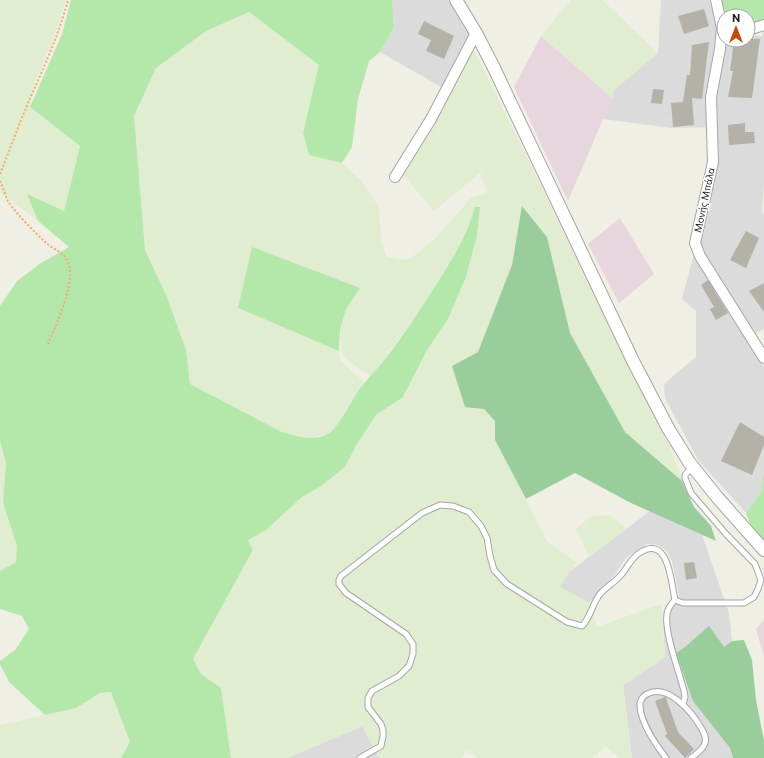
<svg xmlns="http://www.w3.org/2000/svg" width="764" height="758" viewBox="0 0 764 758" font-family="Commissioner,sans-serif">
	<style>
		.residential { fill: #dcdbdb }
		.industrial { fill: #e8d6de }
		.farmland { fill: #e1edd0 }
		.grass { fill: #b4e8ab }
		.forest { fill: #9acd9c }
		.building { fill: #b4b2a7 }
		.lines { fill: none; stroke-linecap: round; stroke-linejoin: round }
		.service-casing { stroke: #a5a5a5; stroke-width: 7 }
		.minor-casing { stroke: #a5a5a5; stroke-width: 12 }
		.tertiary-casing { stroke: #a5a5a5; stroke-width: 14 }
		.path { stroke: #f7aa6d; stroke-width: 2; stroke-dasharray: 2 2; stroke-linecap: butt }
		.service { stroke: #fff; stroke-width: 5 }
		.minor { stroke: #fff; stroke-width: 10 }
		.tertiary { stroke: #fff; stroke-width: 12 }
		.labels { text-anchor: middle; stroke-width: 3; stroke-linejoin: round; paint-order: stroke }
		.street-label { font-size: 10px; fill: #1e1e1e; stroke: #fff }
	</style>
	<rect width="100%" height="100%" fill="#efefe4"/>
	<g class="residential">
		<polygon points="392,0 448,0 470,38 443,88 380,52 394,27"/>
		<polygon points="661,0 709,0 719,32 724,40 748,40 748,35 762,36 764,30 764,186 762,212 764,215 764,329 746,338 764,367 764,472 761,492 746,513 698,460 665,398 664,384 696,357 696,311 682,299 718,164 717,127 671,128 603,119 614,90 658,53"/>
		<polygon points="650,511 702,535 729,613 732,641 724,647 685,647 676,653 711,723 730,748 733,758 632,758 623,685 665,657 663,613 665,606 679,595 672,561 667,551 658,545 647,544 636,551 625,559 616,573 589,603 559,587 569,572"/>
		<polygon points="363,726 379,758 287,758"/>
	</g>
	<g class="industrial">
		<polygon points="541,36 612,98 568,201 514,87"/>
		<polygon points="620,218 654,274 619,303 588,244"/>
		<polygon points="764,620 764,657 756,629"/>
	</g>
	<g class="farmland">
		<polygon points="0,0 66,0 58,26 32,90 30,107 80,146 64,212 27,194 38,221 0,192"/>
		<polygon points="570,0 602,0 658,53 614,90 612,98 541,36 570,1"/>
		<polygon points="249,12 320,65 303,132 309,155 340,162 360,179 379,207 381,242 386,256 400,260 411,258 434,240 471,198 487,193 480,173 434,211 402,174 430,131 474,50 673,454 682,481 625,432 570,333 547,237 523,206 512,265 478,352 452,366 484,409 495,421 495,440 547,541 577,563 569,572 560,587 589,603 597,627 661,604 665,657 623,685 632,758 621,758 605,747 592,758 478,758 466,750 462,758 379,758 362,726 287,758 231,758 221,688 201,674 193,659 253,550 248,540 266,530 302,497 321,486 345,467 357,444 376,415 403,397 427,350 448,319 466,277 477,235 480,207 475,207 470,225 449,265 413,320 371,376 343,357 340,330 346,309 360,288 238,308 339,351 340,360 365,383 344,413 338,426 326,435 313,437 297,437 282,432 190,384 186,350 167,297 145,250 134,116 155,68 206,31"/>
		<polygon points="0,441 6,463 3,503 17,546 16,562 0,571"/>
		<polygon points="610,515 627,529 589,557 576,529 591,516"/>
		<polygon points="111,692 130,742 121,758 0,758 0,725 76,708 100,693"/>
	</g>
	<g class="grass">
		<path d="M71,0h321l2,27 -14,25 -11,9 -11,38 -6,48 -10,16 -33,-8 -6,-22 16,-68 -70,-53 -43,19 -50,37 -22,48 11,134 22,47 19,53 4,34 92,48c13,4 31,9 44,3 13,-6 26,-37 36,-49 6,-8 13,-15 20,-23 19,-24 36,-50 52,-75 17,-26 33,-52 41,-81h5l-3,28 -11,42 -18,42 -21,31 -24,47 -27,18 -19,29 -12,23 -24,19 -19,11 -36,33 -18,10 5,10 -60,109 8,15 20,14 10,70h-110l9,-16 -19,-50 -11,1 -24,15 -31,7 -36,-33 -9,-18v-3l15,-11 14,-21 -7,-13 -22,-7v-38l16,-9 1,-16 -14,-43 3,-40 -6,-22v-135l17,-25 24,-18 28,-16 -31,-26 -11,-27 37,17 16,-65 -50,-39 32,-73z"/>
		<polygon points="719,0 764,0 764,21 748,26 748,16 724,16"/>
		<polygon points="252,247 360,288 346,309 340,330 339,351 238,308"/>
		<polygon points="764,472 764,543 752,529 746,513 761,492"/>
	</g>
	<g class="forest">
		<polygon points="522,206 547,237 570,333 625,432 682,481 694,507 711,526 716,541 631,503 575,473 526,499 495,440 495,421 484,409 465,407 452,366 478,352 512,265"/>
		<polygon points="709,626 724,647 732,641 744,640 752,660 756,700 764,741 764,758 733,758 730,748 693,701 676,653 685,647"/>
	</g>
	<g class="building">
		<polygon points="704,9 709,26 684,34 678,16"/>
		<polygon points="424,21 454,36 444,59 426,51 431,40 418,34"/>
		<polygon points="748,38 760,39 752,98 728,97 733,71 730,71 734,40 748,40"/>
		<polygon points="709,42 702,99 692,98 694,125 673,127 671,103 683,102 687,75 690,75 692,45"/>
		<polygon points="653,89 664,90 662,104 651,103"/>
		<polygon points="745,123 745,132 754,132 755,143 729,145 728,125"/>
		<polygon points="746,231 759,238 746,268 730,260"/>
		<polygon points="708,280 728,313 716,320 710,309 714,307 701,285"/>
		<polygon points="764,283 764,312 749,291"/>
		<polygon points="740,422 764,437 764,445 752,475 721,461"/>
		<polygon points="694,562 697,578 686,580 684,563"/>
		<polygon points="665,697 666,698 678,732 694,749 685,758 665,736 667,734 655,701"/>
	</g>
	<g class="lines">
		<g class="service-casing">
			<g id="service">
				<path d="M675,600c-4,4 -7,8 -8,14 -3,18 12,57 17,77l1,6 -2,7"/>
				<path d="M360,758l21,-12 2,-10v-6l-2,-6 -13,-17v-9l4,-7 27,-15 10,-10 4,-12v-10l-7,-10 -60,-41 -7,-9v-4l2,-4 81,-63 18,-8 13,1 16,6 12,14 6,12 3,18 4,14 13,14 60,38 15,4c9,-9 10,-22 18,-32 6,-7 15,-12 21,-19 6,-7 10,-16 17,-21 31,-22 33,29 37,46l8,3h61l10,-6 4,-8 3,-9 -6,-16 -29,-30 -35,-41 -6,-15v-3l7,-8"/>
				<path d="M666,758c-10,-13 -27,-38 -26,-55 1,-4 3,-7 7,-9 20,-11 44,17 53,32 3,5 7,11 5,17 -2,7 -9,11 -14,15"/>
			</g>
		</g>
		<g class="minor-casing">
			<g id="minor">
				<polyline points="716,0 722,28 720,49 711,97 713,162 695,243 700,256 764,358"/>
				<polyline points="748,30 764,25"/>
				<polyline points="395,177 431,119 476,33"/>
			</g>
		</g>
		<g class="tertiary-casing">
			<polyline id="tertiary" points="456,0 476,33 494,68 633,361 668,428 689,462 717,497 764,550"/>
		</g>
		<g class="path">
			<path d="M0,174c12,-30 23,-61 37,-91 12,-28 23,-53 31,-83"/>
			<path d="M0,181c3,6 5,14 8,20 8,13 26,30 37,41 8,8 21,10 24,23 6,19 -13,60 -21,79"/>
		</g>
		<use href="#service" class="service"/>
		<use href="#minor" class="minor"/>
		<use href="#tertiary" class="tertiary"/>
	</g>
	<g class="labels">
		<g class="street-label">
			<text transform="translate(704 200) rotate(-78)" y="4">Μονής Μπάλα</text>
		</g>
	</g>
	<g transform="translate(736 28)"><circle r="19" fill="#ffffff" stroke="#a5a5a5"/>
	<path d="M0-3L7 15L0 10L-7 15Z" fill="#c84704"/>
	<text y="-6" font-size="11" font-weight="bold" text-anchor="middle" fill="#1e1e1e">N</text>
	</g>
</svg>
